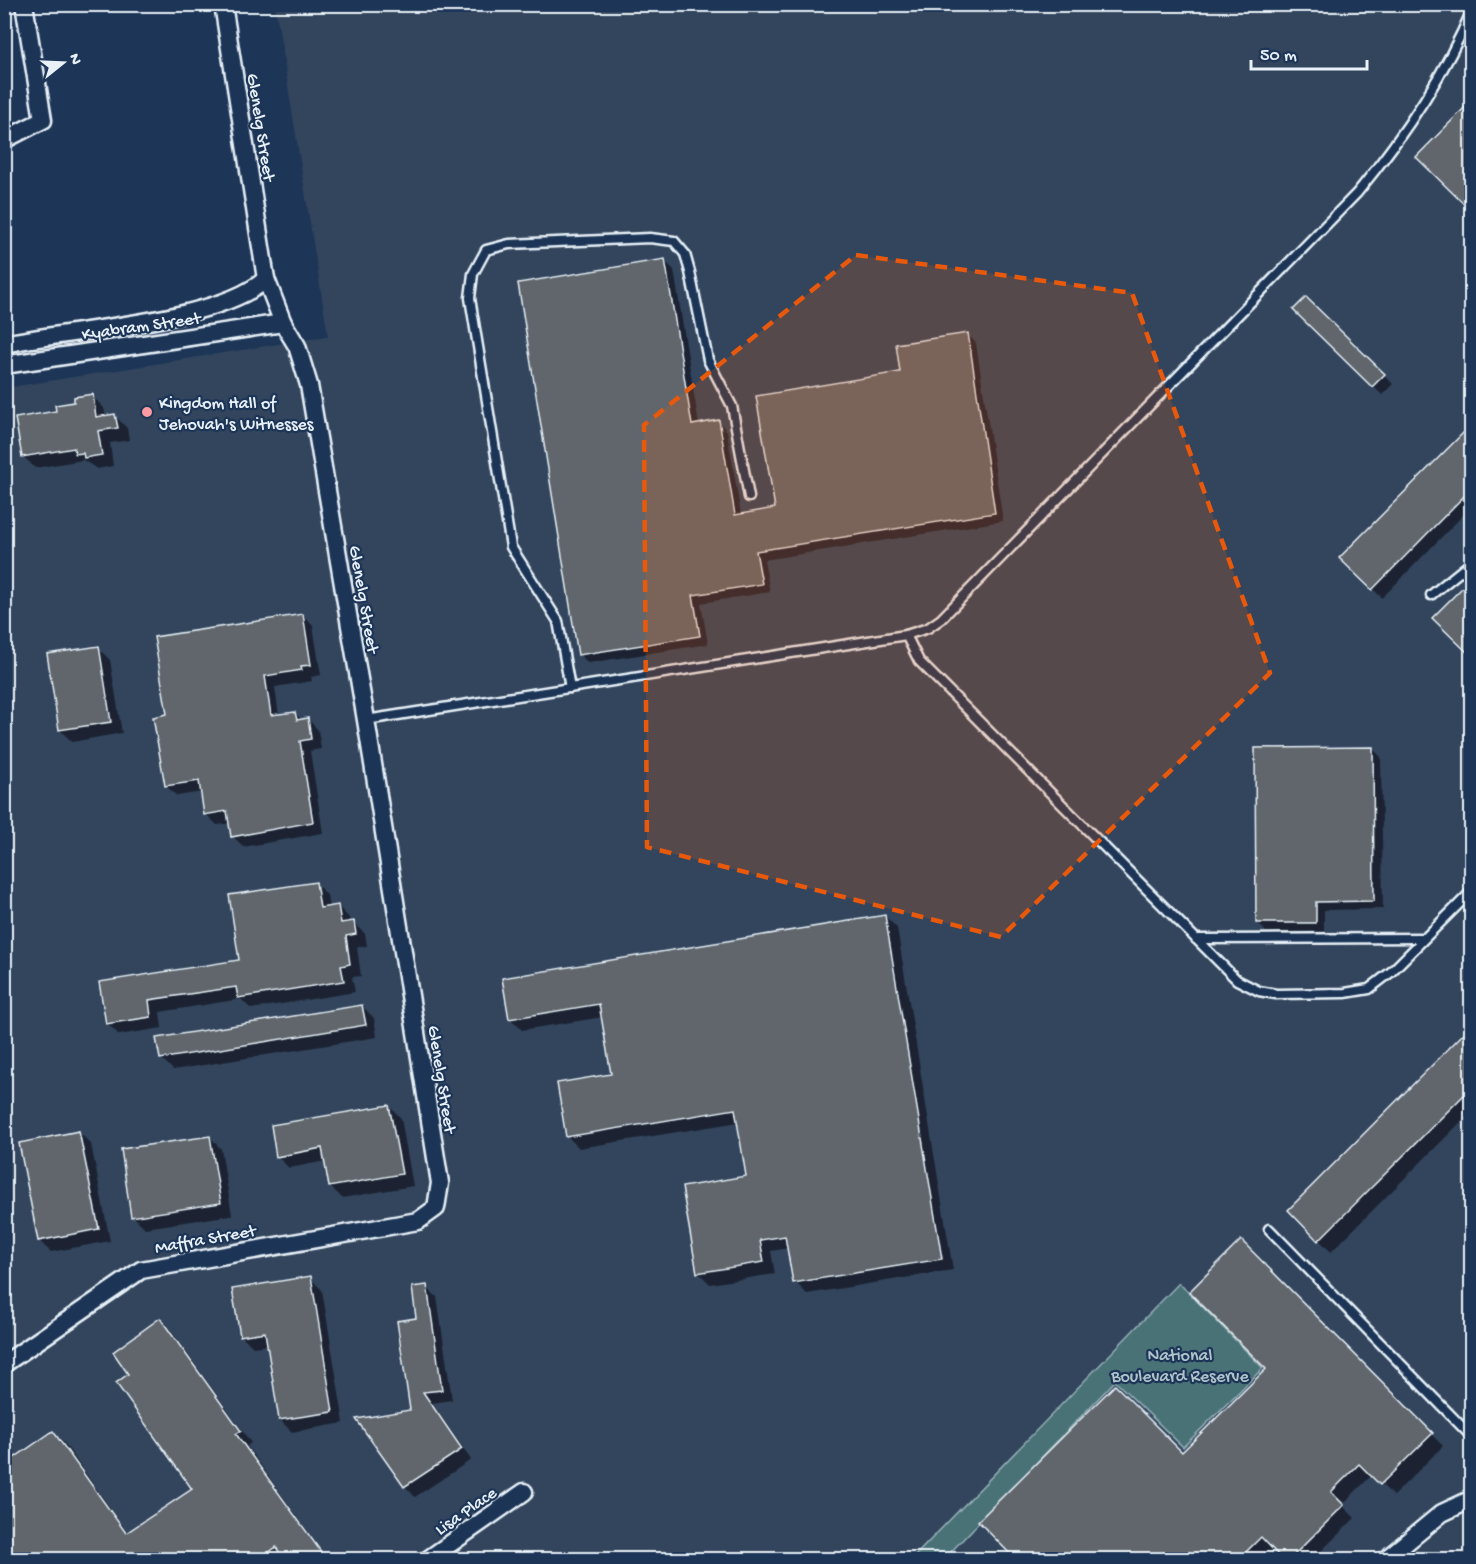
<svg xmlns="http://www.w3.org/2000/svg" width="1476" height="1564" viewBox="0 0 1476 1564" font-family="'Gochi Hand',sans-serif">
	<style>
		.built { fill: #31445d }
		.green { fill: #497277; stroke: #98b2b8; stroke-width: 1.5 }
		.shadow { fill: #0007 }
		.building { fill: #60666c; stroke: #e8f1f8; stroke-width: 1.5 }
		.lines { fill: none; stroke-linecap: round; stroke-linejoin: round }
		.service-casing { stroke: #e8f1f8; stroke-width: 13 }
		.minor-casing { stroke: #e8f1f8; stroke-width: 21 }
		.service { stroke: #1d3557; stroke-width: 8 }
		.minor { stroke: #1d3557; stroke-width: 16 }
		.marked { fill: #e8590c; fill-opacity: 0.2; stroke: #e8590c; stroke-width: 4.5; stroke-dasharray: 12 8; stroke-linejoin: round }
		.poi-dot { fill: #ff9aa2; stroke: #1d3557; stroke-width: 2 }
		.labels { text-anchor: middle; stroke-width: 4.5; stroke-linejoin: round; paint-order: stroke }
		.street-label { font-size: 18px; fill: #e8f1f8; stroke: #1d3557 }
		.poi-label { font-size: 18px; fill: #e8f1f8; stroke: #1d3557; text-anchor: start }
		.park-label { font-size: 18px; fill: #b0c5cb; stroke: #1d3557 }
	</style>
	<rect width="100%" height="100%" fill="#1d3557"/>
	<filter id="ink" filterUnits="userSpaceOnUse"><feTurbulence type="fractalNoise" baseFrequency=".0167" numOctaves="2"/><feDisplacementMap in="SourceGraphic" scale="12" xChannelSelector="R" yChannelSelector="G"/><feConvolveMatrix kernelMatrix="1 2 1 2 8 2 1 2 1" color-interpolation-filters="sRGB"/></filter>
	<g filter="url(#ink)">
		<polygon class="built" points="275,5 1471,5 1471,1559 5,1560 5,388 328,336"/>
		<polygon class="green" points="1179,1283 1263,1368 1183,1447 1115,1381 944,1559 911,1560"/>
		<g class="shadow">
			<polygon points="665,261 674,270 699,425 719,422 727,431 741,515 776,510 902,374 967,334 976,343 1003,521 764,560 770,592 701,603 708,644 588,663 580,655"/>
			<polygon points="1306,299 1393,384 1382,395 1295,310"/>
			<polygon points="92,396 104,408 106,417 115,416 127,428 129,440 110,443 113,466 97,469 83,460 35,468 23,456 58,413"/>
			<polygon points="1472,426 1472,506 1382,598 1341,558"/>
			<polygon points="303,615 313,626 321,675 311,677 312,681 275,687 279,716 295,713 302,720 308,719 318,730 321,749 310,751 323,833 243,847 233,836 231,823 217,825 206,814 202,792 177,796 166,786 168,716"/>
			<polygon points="98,648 110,660 122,733 72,742 60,730"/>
			<polygon points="1372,748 1381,757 1383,909 1324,910 1324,931 1266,932 1258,923"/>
			<polygon points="315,883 327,895 329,908 338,906 349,918 350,923 354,922 365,934 367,946 357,947 361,976 352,977 355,992 251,1009 241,999 160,1012 162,1028 119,1035 107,1023 101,984 241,961"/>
			<polygon points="885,916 897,928 953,1270 807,1294 795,1282 789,1248 771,1251 775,1274 710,1284 698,1272 748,1178 739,1122 579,1148 567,1136 613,1075 603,1017 522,1030 510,1018"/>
			<polygon points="362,1006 374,1018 377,1037 173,1070 161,1058"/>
			<polygon points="1472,1027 1472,1111 1331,1252 1290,1210"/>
			<polygon points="389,1106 401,1118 413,1186 342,1198 330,1186 326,1161 289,1168 277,1156"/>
			<polygon points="79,1132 91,1144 110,1241 51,1252 39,1241"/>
			<polygon points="210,1137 221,1149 232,1215 145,1228 133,1216"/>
			<polygon points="1241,1242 1443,1446 1393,1496 1372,1475 1342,1505 1355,1518 1312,1560 1285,1560 1274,1548 1262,1560 1019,1560 1182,1454 1268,1369"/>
			<polygon points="310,1278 322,1290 344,1423 292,1432 280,1420 268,1345 253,1347 241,1335"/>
			<polygon points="426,1287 437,1297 452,1400 432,1403 471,1460 415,1497 405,1486 418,1319"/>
			<polygon points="160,1320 172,1332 251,1443 247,1446 328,1560 4,1560 53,1432 65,1444 128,1534 194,1490 130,1375"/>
			<polygon points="1457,1555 1461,1560 1452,1560"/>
		</g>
		<g class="building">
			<polygon points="1472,100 1472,212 1416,157"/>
			<polygon points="665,259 692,425 719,420 735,515 775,508 756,396 900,372 896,344 968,333 995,513 756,551 762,584 693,595 700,636 578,655 518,283"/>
			<polygon points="1306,297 1385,374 1372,387 1293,310"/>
			<polygon points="93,394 96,417 115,414 118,428 98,431 102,455 84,458 83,453 75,454 74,448 22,457 15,418 56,411 55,405 74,402 74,397"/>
			<polygon points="1472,424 1472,488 1372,590 1339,558"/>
			<polygon points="1472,578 1472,657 1432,618"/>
			<polygon points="303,614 311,665 301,666 302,670 265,676 271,715 295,712 297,720 308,718 311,739 300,741 313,822 231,837 227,811 204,815 199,781 165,786 153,717 167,714 154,637"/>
			<polygon points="99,646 111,722 59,730 47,654"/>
			<polygon points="1373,747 1374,901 1316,902 1316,923 1256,923 1255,748"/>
			<polygon points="316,882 320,908 338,905 341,923 354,921 356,934 346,936 350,964 341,966 344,981 238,998 236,987 149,1000 151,1017 106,1024 99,982 239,960 229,895"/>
			<polygon points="885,915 942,1259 793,1283 785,1236 760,1240 764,1262 697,1273 682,1187 746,1176 735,1109 566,1137 557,1083 611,1074 599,1004 509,1019 502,978"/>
			<polygon points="362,1005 366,1025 160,1059 156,1038"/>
			<polygon points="1472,1025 1472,1102 1464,1095 1318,1241 1288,1210"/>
			<polygon points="389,1105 402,1174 329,1187 322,1148 276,1157 271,1125"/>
			<polygon points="79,1131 99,1229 38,1241 19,1143"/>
			<polygon points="210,1136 221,1203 131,1217 121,1149"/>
			<polygon points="1241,1240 1433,1433 1380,1485 1359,1464 1331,1492 1344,1505 1289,1560 1283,1560 1261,1537 1238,1560 1016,1560 978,1521 1115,1385 1182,1452 1266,1369 1189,1292"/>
			<polygon points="311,1276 333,1412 279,1420 265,1332 240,1336 232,1289"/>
			<polygon points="427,1285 442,1390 423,1392 462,1449 404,1487 356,1419 410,1410 397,1321 416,1318 412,1287"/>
			<polygon points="160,1318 241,1431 236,1434 327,1560 284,1560 276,1547 259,1560 4,1560 4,1465 53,1431 126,1533 192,1489 116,1383 128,1374 113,1352"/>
		</g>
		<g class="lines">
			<g class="service-casing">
				<g id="service">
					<path d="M1472,10c-28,66 -70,128 -115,183l-416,426 -13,9 -22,7 13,26 318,319 22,11 17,3 69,-1 24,-4 22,-17 81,-81"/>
					<polyline points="1431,595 1472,562"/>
					<polyline points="570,688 558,621 511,547 470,298 473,274 486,250 509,244 650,238 674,241 685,254 690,272 708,360 732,406 749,497"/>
					<polyline points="366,720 906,635"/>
					<polyline points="1196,939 1424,938"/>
					<polyline points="1269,1229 1472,1437"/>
				</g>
			</g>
			<g class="minor-casing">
				<g id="minor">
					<polyline points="4,140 43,120 24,4"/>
					<path d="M4,344c66,-14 215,-22 262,-65"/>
					<polyline points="4,365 283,323"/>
					<polyline points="4,1364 141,1270 418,1221 436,1208 440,1183 366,720 309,385 297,346 283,323 266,279 223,4"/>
					<polyline points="427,1560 524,1492"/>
					<polyline points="1385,1560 1442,1513 1472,1499"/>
				</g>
			</g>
			<use href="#service" class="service"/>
			<use href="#minor" class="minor"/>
		</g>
	</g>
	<path class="marked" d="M856,255l276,38 138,380 -269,264 -354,-90 -3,-422z"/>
	<circle class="poi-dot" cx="147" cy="412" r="6"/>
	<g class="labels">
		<g class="street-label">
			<text transform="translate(262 127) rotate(81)" y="6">Glenelg Street</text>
			<text transform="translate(141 325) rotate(-8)" y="6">Kyabram Street</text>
			<text transform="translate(365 599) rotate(80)" y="6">Glenelg Street</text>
			<text transform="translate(443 1079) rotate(81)" y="6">Glenelg Street</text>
			<text transform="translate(205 1238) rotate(-10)" y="6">Maffra Street</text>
			<text transform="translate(465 1510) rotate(-35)" y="6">Lisa Place</text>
		</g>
		<g class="poi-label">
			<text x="159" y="408">Kingdom Hall of<tspan x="159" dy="21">Jehovah's Witnesses</tspan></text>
		</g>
		<g class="park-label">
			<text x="1180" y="1360">National<tspan x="1180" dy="21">Boulevard Reserve</tspan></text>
		</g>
	</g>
	<rect width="1476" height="1564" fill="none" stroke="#1d3557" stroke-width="24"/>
	<rect x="12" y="12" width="1452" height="1540" fill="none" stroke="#e8f1f8" stroke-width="2" filter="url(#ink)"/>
	<g transform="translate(63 63) rotate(72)" stroke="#1d3557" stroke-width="4.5" paint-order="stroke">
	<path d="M0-4.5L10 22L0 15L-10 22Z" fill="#e8f1f8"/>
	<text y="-9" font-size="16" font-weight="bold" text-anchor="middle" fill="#e8f1f8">N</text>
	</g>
	<path d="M1251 60v9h116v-9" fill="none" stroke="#e8f1f8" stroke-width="3"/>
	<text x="1260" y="60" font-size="18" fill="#e8f1f8" stroke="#1d3557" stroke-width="4.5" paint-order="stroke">50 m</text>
</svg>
